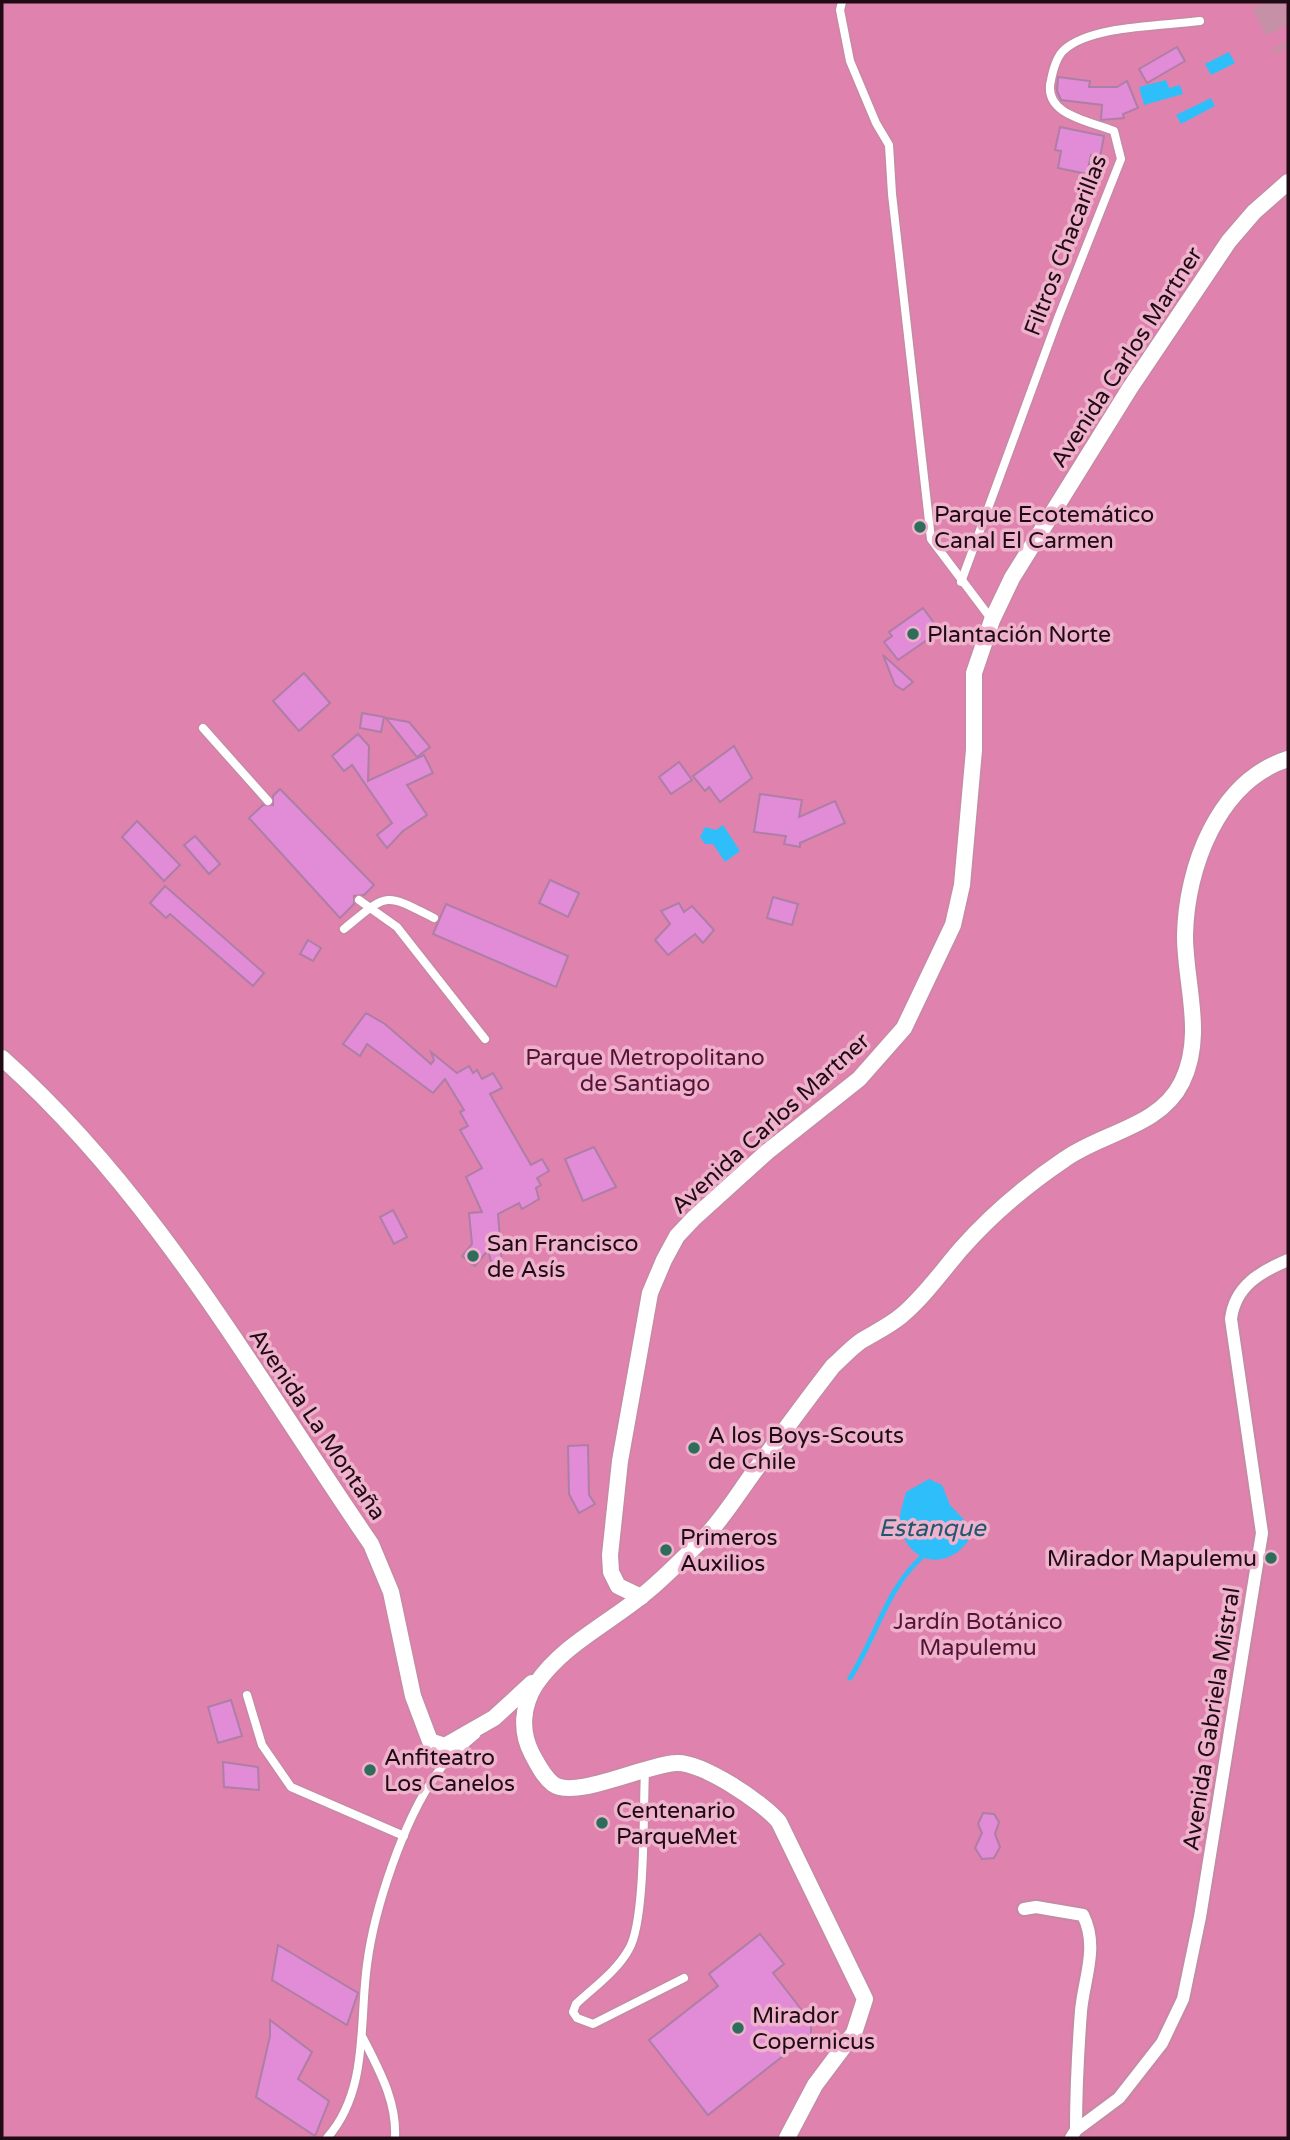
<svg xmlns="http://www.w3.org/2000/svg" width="1290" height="2140" viewBox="0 0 1290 2140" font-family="'Varela Round',sans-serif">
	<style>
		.green { fill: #e082ae }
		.water { fill: #2ebffa }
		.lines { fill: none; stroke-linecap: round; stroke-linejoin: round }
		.stream { stroke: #2ebffa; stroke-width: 5 }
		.building { fill: #e28bd7; stroke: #ad7ea6; stroke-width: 2 }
		.motorway-tunnel { stroke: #c691a7; stroke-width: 30; stroke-dasharray: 30 15; stroke-linecap: butt }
		.service-casing { stroke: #c58aa4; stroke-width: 11 }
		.pedestrian-casing { stroke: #c58aa4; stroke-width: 16 }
		.minor-casing { stroke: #c58aa4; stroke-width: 19 }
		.service { stroke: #fff; stroke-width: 8 }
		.pedestrian { stroke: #fff; stroke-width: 12 }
		.minor { stroke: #fff; stroke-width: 16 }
		.poi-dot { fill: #2e6d5b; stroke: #efb2cc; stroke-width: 2.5 }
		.labels { text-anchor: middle; stroke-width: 7; stroke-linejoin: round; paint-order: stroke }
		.street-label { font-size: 23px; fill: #200b15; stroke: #efb2cc }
		.poi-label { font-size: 23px; fill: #200b15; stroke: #efb2cc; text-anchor: start }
		.park-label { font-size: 23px; fill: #551336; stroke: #efb2cc }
		.water-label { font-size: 24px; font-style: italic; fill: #21566f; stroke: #efb2cc }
	</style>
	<rect width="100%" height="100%" fill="#efb2cc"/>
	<rect class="green" x="2" y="2" width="1286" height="2136"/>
	<g class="water">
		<polygon points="1229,52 1235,63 1211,75 1205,64"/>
		<polygon points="1166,80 1169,88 1180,85 1183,94 1144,105 1139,87"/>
		<polygon points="1211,98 1215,106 1181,124 1176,115"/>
		<polygon points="723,825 740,851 725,862 713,844 705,844 700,837 705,827 716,830"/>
		<path d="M929,1479l13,6 8,20 24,25c-15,37 -60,42 -73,0 -4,-12 2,-26 5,-38z"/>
	</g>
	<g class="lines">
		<path class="stream" d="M850,1678c26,-40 36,-89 72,-121"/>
	</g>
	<g class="building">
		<polygon points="1177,47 1185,61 1147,83 1139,69"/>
		<polygon points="1058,77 1090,81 1089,87 1117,87 1127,81 1138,108 1123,114 1124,118 1101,120 1102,105 1061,100 1057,91"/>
		<polygon points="1060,127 1104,136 1100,157 1091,155 1087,174 1058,168 1061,151 1055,150"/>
		<polygon points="923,608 940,631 898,660 884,642 892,636 889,632"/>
		<polygon points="883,655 913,682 903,690 895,685"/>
		<polygon points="304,673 330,703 299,731 273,701"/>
		<polygon points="362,713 384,717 381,732 360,728"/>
		<polygon points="386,718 409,722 430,747 417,757"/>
		<polygon points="358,734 369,746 368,781 424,755 433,773 407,785 427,815 403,831 387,848 377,835 392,823 352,765 344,771 332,756"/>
		<polygon points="734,746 752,778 720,802 709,787 705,791 693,776"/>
		<polygon points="679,762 692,780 671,794 659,777"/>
		<polygon points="280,789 374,885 364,895 354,896 354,904 340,918 249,818 263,805 273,805 273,796"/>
		<polygon points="760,794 802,800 799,817 835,801 845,823 800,843 800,847 784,844 786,836 754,832"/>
		<polygon points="137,821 180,865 164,881 122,837"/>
		<polygon points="195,836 220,864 209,874 184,845"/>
		<polygon points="550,880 579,893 568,917 539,903"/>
		<polygon points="165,886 264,973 253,986 170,914 166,918 150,903"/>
		<polygon points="773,897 798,904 792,925 767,918"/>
		<polygon points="679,903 684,912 692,906 714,930 703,943 695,934 668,955 655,940 670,924 661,911"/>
		<polygon points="446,904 568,956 556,987 433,934"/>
		<polygon points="308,940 321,948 313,961 300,954"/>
		<polygon points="366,1013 385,1024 431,1064 434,1060 431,1052 457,1073 469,1066 473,1073 477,1070 482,1079 493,1073 502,1088 490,1094 531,1165 542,1159 549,1171 537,1178 541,1185 536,1188 539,1199 522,1209 519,1203 498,1214 503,1276 495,1277 488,1250 475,1266 462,1256 472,1244 469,1213 482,1212 466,1177 482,1168 460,1130 468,1126 460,1112 464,1110 445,1079 433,1093 367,1044 360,1056 343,1044"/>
		<polygon points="594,1147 616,1187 583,1201 565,1159"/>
		<polygon points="393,1210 407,1237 394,1244 380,1217"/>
		<polygon points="588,1445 589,1495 595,1504 579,1513 569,1494 568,1446"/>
		<polygon points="231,1700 242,1736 218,1743 208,1707"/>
		<polygon points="223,1762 258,1767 259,1790 224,1787"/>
		<polygon points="983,1813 994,1814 999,1822 995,1834 1000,1847 994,1858 982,1859 975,1848 982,1833 978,1824"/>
		<polygon points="760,1934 784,1964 773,1973 811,2022 811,2034 708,2115 649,2040 718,1986 709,1974"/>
		<polygon points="278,1945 358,1993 347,2025 272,1980"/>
		<polygon points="270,2020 312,2052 298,2079 329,2101 315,2136 256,2097 270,2036"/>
	</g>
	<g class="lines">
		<polyline class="motorway-tunnel" points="1266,2 1288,47"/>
		<g class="service-casing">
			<g id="service">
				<polyline points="842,2 840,10 850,61 876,123 889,145 892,194 931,539 992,620"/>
				<path d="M961,582l97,-264 63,-159 -7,-28c-24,-10 -72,-16 -63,-51 2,-10 5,-23 13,-30 27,-25 100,-24 136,-29"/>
				<polyline points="203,728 268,801"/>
				<polyline points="359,900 397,927 485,1039"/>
				<path d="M344,929c44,-36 39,-37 90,-11"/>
				<polyline points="247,1695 262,1745 291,1787 404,1836"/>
				<path d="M645,1770c-2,39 1,150 -16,179 -12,22 -35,38 -53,55l-3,8 4,6 16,6 91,-46"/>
				<path d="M363,2038c16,32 34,63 32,100"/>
				<path d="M327,2138c42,-47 32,-116 40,-173 7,-56 37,-147 71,-193 10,-14 25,-26 38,-37"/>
			</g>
		</g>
		<g class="pedestrian-casing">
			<g id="pedestrian">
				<path d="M1024,1909l12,-2 47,8c16,32 1,63 -2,96 -3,40 -5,80 -5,119"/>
				<path d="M1071,2138l5,-8 43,-32 43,-55 21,-44 17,-82 62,-384 -31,-214c4,-33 29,-47 57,-59"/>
			</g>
		</g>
		<g class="minor-casing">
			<g id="minor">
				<path d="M2,1058c153,136 254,319 369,486l20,48 22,104 17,45 15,5 49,-28 38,-35"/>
				<polyline points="641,1597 618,1586 611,1572 610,1555 620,1461 639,1355 650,1293 664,1260 677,1236 694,1218 767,1152 859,1079 904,1028 953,925 962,885 974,750 974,673 992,620 1012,578 1130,388 1229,241 1254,212 1288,182"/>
				<path d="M787,2138l28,-53 39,-52 11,-34 -86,-177c-15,-19 -78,-61 -103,-59 -29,1 -101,37 -123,21 -10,-8 -15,-19 -21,-30 -12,-23 -10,-48 4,-70 28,-41 76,-62 113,-94 19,-16 36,-34 54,-51 18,-18 33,-42 48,-63 27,-37 54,-74 82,-110 9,-8 18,-18 28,-25 13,-8 28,-15 40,-25 23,-19 41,-45 60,-67 29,-33 67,-65 104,-90 38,-27 95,-32 117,-77 23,-47 3,-98 3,-146 1,-68 33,-155 103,-177"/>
			</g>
		</g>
		<use href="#service" class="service"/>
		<use href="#pedestrian" class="pedestrian"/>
		<use href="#minor" class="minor"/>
	</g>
	<g class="poi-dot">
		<circle cx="920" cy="527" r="7"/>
		<circle cx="913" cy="634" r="7"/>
		<circle cx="473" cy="1256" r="7"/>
		<circle cx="694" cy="1448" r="7"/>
		<circle cx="666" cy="1550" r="7"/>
		<circle cx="1271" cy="1558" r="7"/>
		<circle cx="370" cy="1770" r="7"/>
		<circle cx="602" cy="1823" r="7"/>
		<circle cx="738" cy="2028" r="7"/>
	</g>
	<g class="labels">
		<g class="street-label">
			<text transform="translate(1065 245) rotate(-69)" y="8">Filtros Chacarillas</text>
			<text transform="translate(1126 357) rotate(-57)" y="8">Avenida Carlos Martner</text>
			<text transform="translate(770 1123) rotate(-42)" y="8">Avenida Carlos Martner</text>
			<text transform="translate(318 1424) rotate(56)" y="8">Avenida La Montaña</text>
			<text transform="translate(1211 1719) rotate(-81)" y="8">Avenida Gabriela Mistral</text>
		</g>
		<g class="poi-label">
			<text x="934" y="522">Parque Ecotemático<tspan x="934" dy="26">Canal El Carmen</tspan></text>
			<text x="927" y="642">Plantación Norte</text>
			<text x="487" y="1251">San Francisco<tspan x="487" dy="26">de Asís</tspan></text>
			<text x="708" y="1443">A los Boys-Scouts<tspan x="708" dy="26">de Chile</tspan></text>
			<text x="680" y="1545">Primeros<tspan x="680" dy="26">Auxilios</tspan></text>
			<text x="1257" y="1566" text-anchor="end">Mirador Mapulemu</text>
			<text x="384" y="1765">Anfiteatro<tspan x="384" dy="26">Los Canelos</tspan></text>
			<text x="616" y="1818">Centenario<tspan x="616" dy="26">ParqueMet</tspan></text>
			<text x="752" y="2023">Mirador<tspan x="752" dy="26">Copernicus</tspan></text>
		</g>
		<g class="park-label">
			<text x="645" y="1065">Parque Metropolitano<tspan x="645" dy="26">de Santiago</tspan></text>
			<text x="978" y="1629">Jardín Botánico<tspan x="978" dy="26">Mapulemu</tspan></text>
		</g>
		<g class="water-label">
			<text x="932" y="1536">Estanque</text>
		</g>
	</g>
	<rect width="1290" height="2140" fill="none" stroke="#200b15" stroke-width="7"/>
</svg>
